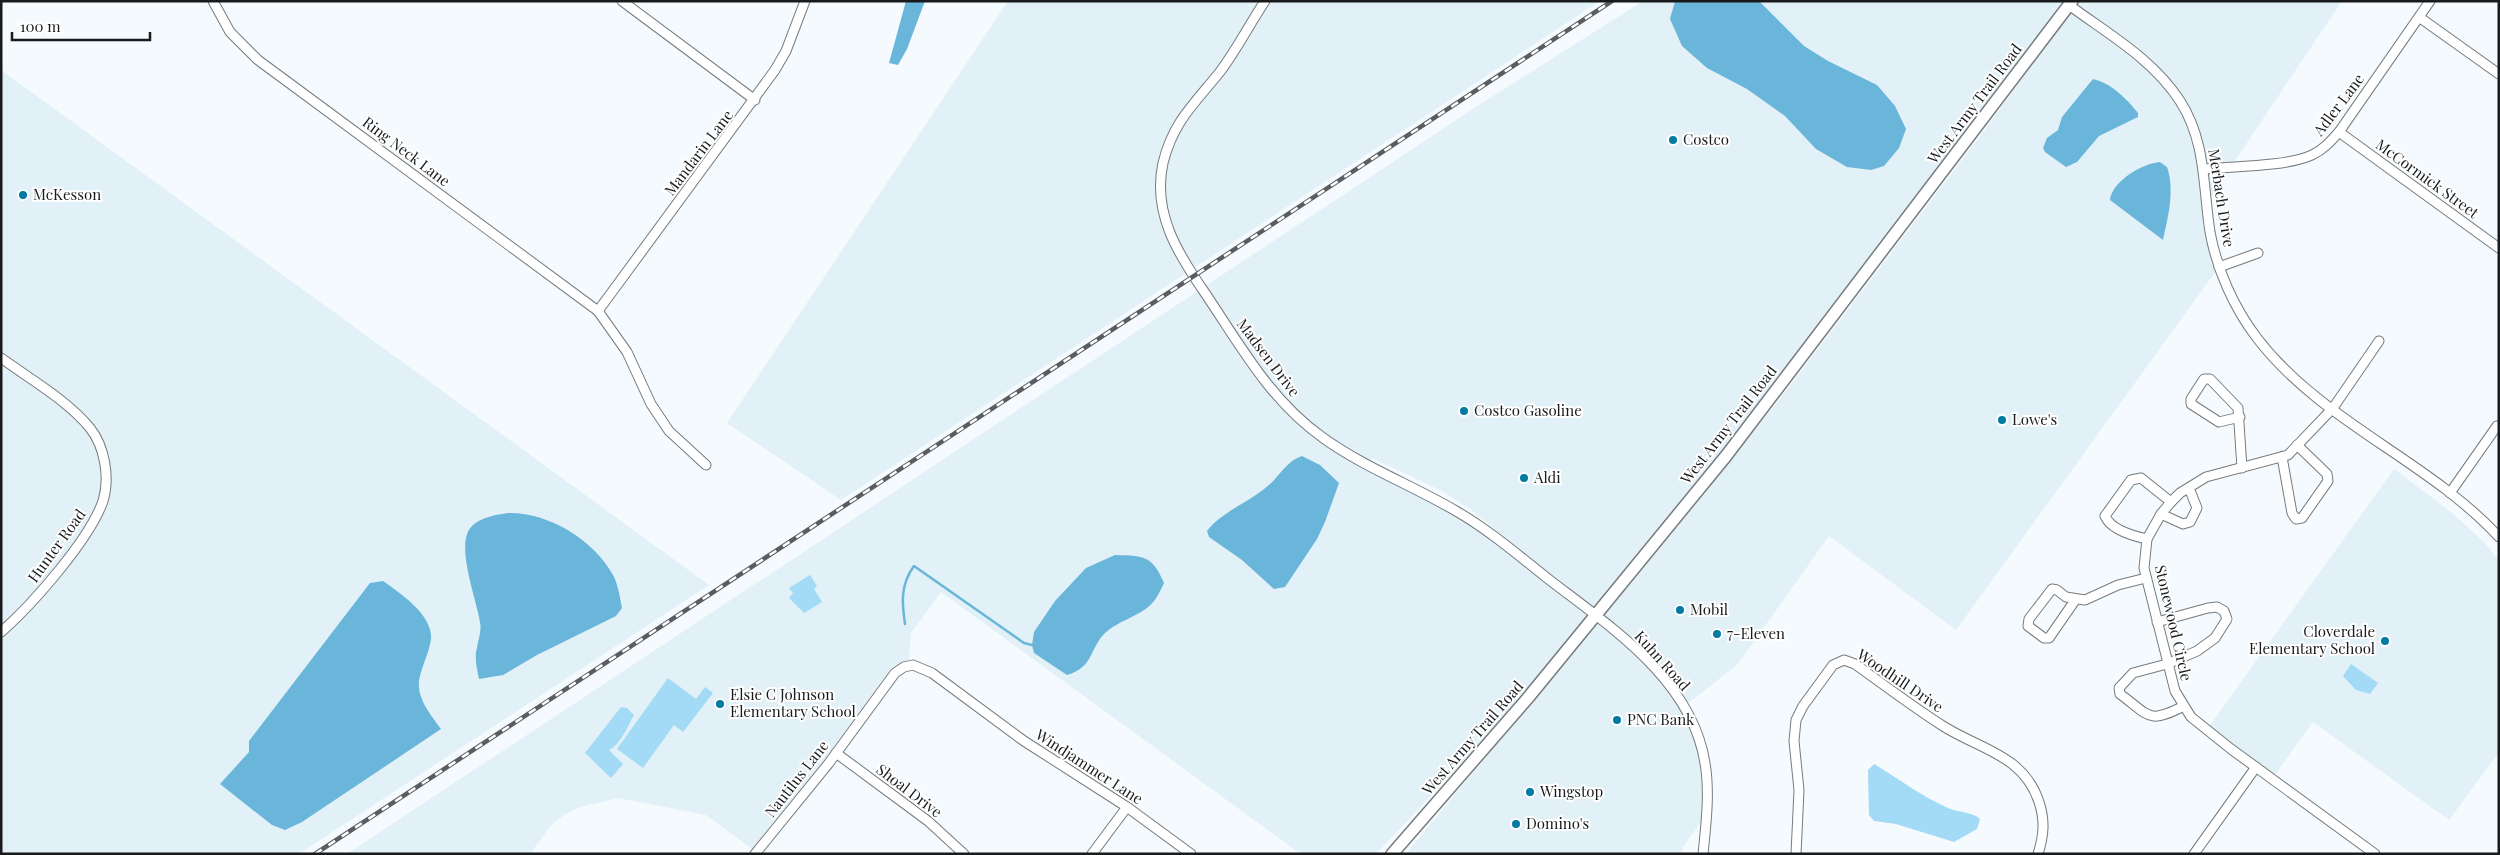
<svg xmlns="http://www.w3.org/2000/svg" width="2500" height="855" viewBox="0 0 2500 855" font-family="'Playfair Display',serif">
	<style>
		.built { fill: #e2f0f7 }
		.green { fill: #a3dbf7 }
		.water { fill: #69b6da }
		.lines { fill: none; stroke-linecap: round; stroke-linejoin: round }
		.stream { stroke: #69b6da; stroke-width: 2.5 }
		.minor-casing { stroke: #767b7e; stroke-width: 11 }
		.major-casing { stroke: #767b7e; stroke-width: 14 }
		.minor { stroke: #fff; stroke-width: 9 }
		.major { stroke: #fff; stroke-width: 11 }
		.rail-casing { stroke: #5a5d5f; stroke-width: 4.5 }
		.rail { stroke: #fff; stroke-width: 2.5; stroke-dasharray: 8; stroke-linecap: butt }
		.poi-dot { fill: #027ba3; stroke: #fff; stroke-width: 2 }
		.labels { text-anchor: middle; stroke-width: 4; stroke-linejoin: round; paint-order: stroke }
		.street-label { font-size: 15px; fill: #181a1b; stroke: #fff }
		.poi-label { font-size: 15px; fill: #181a1b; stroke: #fff; text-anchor: start }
	</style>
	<rect width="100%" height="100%" fill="#f4fafd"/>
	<g class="built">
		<polygon points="1008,1 1600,1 841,500 727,423"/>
		<polygon points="1643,1 2067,1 1724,451 1594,610 1470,509 1442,491 1372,458 1370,464 1452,506 1589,616 1506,716 1376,854 1301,854 941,592 911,633 909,660 892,667 822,763 752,849 706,815 618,798 580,807 564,815 551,825 530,854 347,854 1479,105"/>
		<polygon points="2077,1 2342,1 2210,198 2205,158 2194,118 2175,85 2150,58 2075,4"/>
		<polygon points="2070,12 2146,68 2167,89 2185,119 2199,169 2216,271 1956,630 1829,536 1737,665 1687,704 1709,758 1712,806 1683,847 1681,854 1406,854 1776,404 1984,131"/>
		<polygon points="1,70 709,585 299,854 1,854"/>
		<polygon points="2394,469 2451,512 2485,543 2499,561 2499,752 2449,820 2313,722 2274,776 2208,728"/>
	</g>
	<g class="green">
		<polygon points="810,575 817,586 814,589 822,602 804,613 789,598 793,593 789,588"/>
		<polygon points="2351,664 2378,683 2370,694 2356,690 2343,676"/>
		<polygon points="668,678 696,699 705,687 713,693 683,732 674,725 643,768 617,749"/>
		<path d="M621,707l6,1 7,7c-6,10 -12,28 -25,35l14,14 -12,14 -26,-25z"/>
		<path d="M1874,764c25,15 47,32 74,44 8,4 26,4 32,11l-3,10 -23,13 -58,-18 -22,-3 -5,-6 -1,-40v-5z"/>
	</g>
	<g class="water">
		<polygon points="906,1 925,1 907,49 898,65 889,63"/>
		<polygon points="1675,1 1759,1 1804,46 1828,61 1877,85 1895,106 1906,129 1899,148 1884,166 1871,170 1847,167 1816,149 1785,116 1747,89 1707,68 1682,46 1670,19"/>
		<path d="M2093,79c18,4 34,20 45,34v4l-39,19 -22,26 -11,5 -21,-15 -2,-4 4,-10 11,-8 4,-13z"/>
		<path d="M2160,162l7,5c8,24 1,50 -4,73l-53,-40c2,-19 33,-37 50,-38z"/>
		<path d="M1302,456l18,9 19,18 -14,39 -8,17 -32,48 -11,2 -32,-29 -33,-23 -2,-6c14,-19 45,-30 63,-47 11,-10 17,-23 32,-28z"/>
		<path d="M508,513c40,-1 86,27 105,62 5,9 7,23 9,33l-6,8 -79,39 -34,20 -24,4c-2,-10 -5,-21 -2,-31 1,-8 5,-17 3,-26 -3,-22 -26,-79 -8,-96 9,-9 24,-11 36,-13z"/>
		<path d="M1115,555c29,1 37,0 49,28 -3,6 -6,13 -10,18 -12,15 -35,19 -49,32 -16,16 -11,34 -38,42l-33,-22 -2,-8 2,-13 21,-31 31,-33z"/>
		<path d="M383,581c17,12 50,34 48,58 -2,15 -10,28 -12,42 -2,18 12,34 22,48l-139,93 -17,8 -13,-5 -52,-41 29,-32v-11l121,-158z"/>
	</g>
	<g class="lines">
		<path class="stream" d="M905,624c-3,-21 -5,-39 9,-58l110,77 8,2"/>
		<g class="minor-casing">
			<g id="minor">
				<polyline points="213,1 230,32 258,60 598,311 627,352 651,404 669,431 706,465"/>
				<polyline points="622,1 755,100"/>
				<path d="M1265,1c-16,24 -29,50 -46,72 -25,31 -46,49 -56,90 -11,50 15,91 42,130 35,52 65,107 117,144 41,30 90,48 134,74 33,19 62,44 91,67 62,48 145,101 158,185 5,30 1,61 -2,91"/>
				<path d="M2069,5c39,29 84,54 111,96 26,40 23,86 30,131 7,38 24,76 47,106 64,84 171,122 242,199"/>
				<polyline points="2419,17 2499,74"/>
				<polyline points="2339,132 2499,248"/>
				<path d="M2204,169c30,-3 81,-2 108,-14 11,-5 19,-14 27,-23l91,-131"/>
				<polyline points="2219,267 2258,253"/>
				<polyline points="598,311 775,70 786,51 805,1"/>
				<path d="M1,358c29,21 66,42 89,70 15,19 20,50 13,73 -13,38 -71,104 -102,131"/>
				<polyline points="2240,417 2219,422 2191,404 2191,399 2204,379 2210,379 2238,408 2242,468"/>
				<polyline points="2282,457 2292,513 2296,519 2302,518 2328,481 2327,474 2297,445"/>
				<polyline points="2450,493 2497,426"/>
				<polyline points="2161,514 2183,524 2190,522 2197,508 2189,488"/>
				<path d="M2147,539c-14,-3 -36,-9 -42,-23l26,-36 10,-2 30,24"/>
				<polyline points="2076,599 2049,638 2044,638 2028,626 2029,619 2052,589 2057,590 2066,597 2085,600 2118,585 2146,578"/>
				<path d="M2157,622l51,-14 9,-1 7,4 3,8 -12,19 -18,13 -30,13 -34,9 -14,15 1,6c31,23 28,30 64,12"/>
				<polyline points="836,753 928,821 964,854"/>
				<polyline points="755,854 829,763 895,673 904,667 913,665 932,673 1024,741 1127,807 1191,854"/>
				<polyline points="1092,854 1127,807"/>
				<path d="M1796,854l3,-64 -5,-49 2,-21 7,-14 30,-41 11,-5 11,4c29,21 58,43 88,62 36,23 81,29 96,76 6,18 5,33 -1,52"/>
				<polyline points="2194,854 2256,767"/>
				<polyline points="2375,854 2231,749 2191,717 2175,691 2144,568 2147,539 2161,514 2171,502 2180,493 2206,477 2288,455 2333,408 2379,341"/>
			</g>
		</g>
		<g class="major-casing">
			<polyline id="major" points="1392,854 1527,699 1726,456 2072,1"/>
		</g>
		<use href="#minor" class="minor"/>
		<use href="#major" class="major"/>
		<g class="rail-casing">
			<polyline id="rail" points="315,854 1612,1"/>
		</g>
		<use href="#rail" class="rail"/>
	</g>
	<g class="poi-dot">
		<circle cx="1673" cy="140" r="5"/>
		<circle cx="23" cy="195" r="5"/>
		<circle cx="1464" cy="411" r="5"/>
		<circle cx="2002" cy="420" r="5"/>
		<circle cx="1524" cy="478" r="5"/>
		<circle cx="1680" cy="610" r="5"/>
		<circle cx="1717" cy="634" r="5"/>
		<circle cx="2385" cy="641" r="5"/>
		<circle cx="720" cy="704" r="5"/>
		<circle cx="1617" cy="720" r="5"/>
		<circle cx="1530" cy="792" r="5"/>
		<circle cx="1516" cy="824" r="5"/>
	</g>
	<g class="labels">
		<g class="street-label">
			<text transform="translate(1975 104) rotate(-53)" y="5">West Army Trail Road</text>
			<text transform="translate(2339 105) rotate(-53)" y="5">Adler Lane</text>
			<text transform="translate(406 152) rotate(37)" y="5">Ring Neck Lane</text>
			<text transform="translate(699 153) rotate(-53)" y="5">Mandarin Lane</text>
			<text transform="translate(2427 179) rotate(36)" y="5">McCormick Street</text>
			<text transform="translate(2221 198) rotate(81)" y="5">Merbach Drive</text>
			<text transform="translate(1268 358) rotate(53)" y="5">Madsen Drive</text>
			<text transform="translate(1729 425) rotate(-52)" y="5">West Army Trail Road</text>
			<text transform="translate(57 546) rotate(-54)" y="5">Hunter Road</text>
			<text transform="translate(2173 623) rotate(77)" y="5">Stonewood Circle</text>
			<text transform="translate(1662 661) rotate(48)" y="5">Kuhn Road</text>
			<text transform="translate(1900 681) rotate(34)" y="5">Woodhill Drive</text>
			<text transform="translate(1473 738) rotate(-49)" y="5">West Army Trail Road</text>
			<text transform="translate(1089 767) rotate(33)" y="5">Windjammer Lane</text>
			<text transform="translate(797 779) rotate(-52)" y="5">Nautilus Lane</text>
			<text transform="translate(909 791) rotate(37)" y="5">Shoal Drive</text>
		</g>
		<g class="poi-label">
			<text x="1683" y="145">Costco</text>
			<text x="33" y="200">McKesson</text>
			<text x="1474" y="416">Costco Gasoline</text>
			<text x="2012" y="425">Lowe's</text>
			<text x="1534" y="483">Aldi</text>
			<text x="1690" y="615">Mobil</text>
			<text x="2375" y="637" text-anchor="end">Cloverdale<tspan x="2375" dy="17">Elementary School</tspan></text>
			<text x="1727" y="639">7-Eleven</text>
			<text x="730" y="700">Elsie C Johnson<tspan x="730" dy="17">Elementary School</tspan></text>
			<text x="1627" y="725">PNC Bank</text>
			<text x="1540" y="797">Wingstop</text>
			<text x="1526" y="829">Domino's</text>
		</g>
	</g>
	<rect width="2500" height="855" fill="none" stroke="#181a1b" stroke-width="5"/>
	<path d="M12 32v8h138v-8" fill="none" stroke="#181a1b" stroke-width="2.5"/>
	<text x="20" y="32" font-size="15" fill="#181a1b" stroke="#ffffff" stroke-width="4" paint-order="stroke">100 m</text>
</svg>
